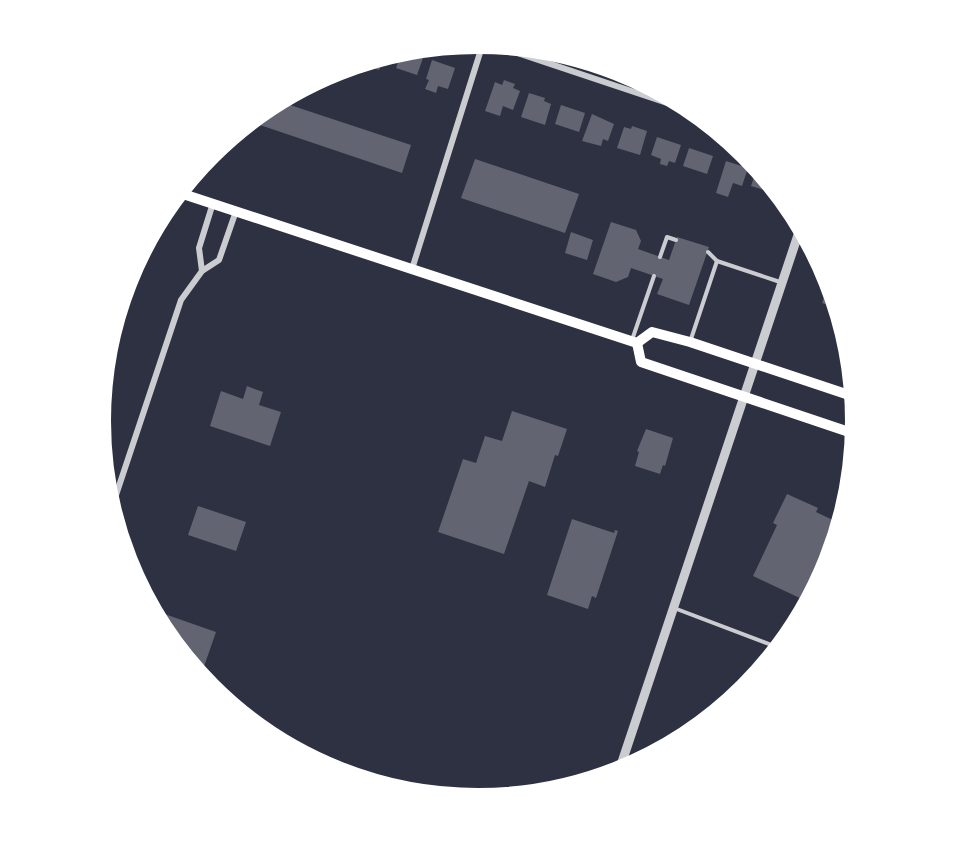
<svg xmlns="http://www.w3.org/2000/svg" width="956" height="841" viewBox="0 0 956 841" font-family="Inter,sans-serif">
	<style>
		.building { fill: #626471 }
		.lines { fill: none; stroke-linecap: round; stroke-linejoin: round }
		.service { stroke: #caccd0; stroke-width: 4 }
		.minor { stroke: #caccd0; stroke-width: 6 }
		.tertiary { stroke: #caccd0; stroke-width: 9 }
		.primary { stroke: #fff; stroke-width: 10 }
		.rim { fill: none; stroke: #fff; stroke-width: 8 }
	</style>
	<rect width="100%" height="100%" fill="#2d3142"/>
	<g class="building">
		<polygon points="407,53 423,58 417,75 396,68 401,54"/>
		<polygon points="384,58 379,70 361,64 362,62"/>
		<polygon points="432,60 455,68 448,89 438,86 436,93 425,89 429,80 426,79"/>
		<polygon points="504,80 515,84 513,88 520,91 513,110 503,106 500,116 485,111 495,82 502,85"/>
		<polygon points="529,93 545,98 544,101 551,104 545,125 521,117"/>
		<polygon points="281,102 411,145 402,173 251,122"/>
		<polygon points="561,105 585,113 579,132 555,124"/>
		<polygon points="592,114 614,124 608,141 603,139 601,146 582,141"/>
		<polygon points="632,126 647,131 640,155 617,148 624,127 631,129"/>
		<polygon points="657,137 681,145 675,163 669,161 667,166 660,164 661,159 651,155"/>
		<polygon points="689,148 713,156 707,174 683,166"/>
		<polygon points="475,159 579,194 565,233 461,198"/>
		<polygon points="726,161 748,168 742,186 733,183 728,197 716,193"/>
		<polygon points="757,168 760,168 777,194 751,186"/>
		<polygon points="611,222 636,230 641,241 638,249 669,260 677,237 709,247 689,305 657,294 663,279 631,268 628,277 616,282 593,274"/>
		<polygon points="571,232 593,240 587,260 565,253"/>
		<polygon points="831,278 837,308 822,303"/>
		<polygon points="247,386 263,392 259,405 281,412 270,446 210,426 221,391 243,399"/>
		<polygon points="512,411 567,429 558,456 555,455 545,487 529,481 504,554 438,532 463,459 476,463 485,436 502,441"/>
		<polygon points="646,429 673,438 665,466 663,465 660,474 635,466 639,452 637,451"/>
		<polygon points="787,494 818,508 816,512 839,523 811,586 816,588 810,597 807,595 804,600 753,576 777,525 773,523"/>
		<polygon points="198,506 246,522 236,551 188,535"/>
		<polygon points="572,519 614,533 615,530 618,531 596,598 592,596 588,609 547,595"/>
		<polygon points="156,611 216,632 200,678"/>
	</g>
	<g class="lines">
		<g class="service">
			<polyline points="708,252 717,261 780,282"/>
			<polyline points="660,257 667,237 676,240"/>
			<polyline points="632,340 654,276"/>
			<polyline points="690,342 717,261"/>
			<polyline points="674,608 777,647"/>
		</g>
		<g class="minor">
			<polyline points="476,39 685,109"/>
			<polyline points="412,269 484,40"/>
			<polyline points="202,271 199,248 213,203"/>
			<polyline points="113,504 181,300 202,271 219,260 236,211"/>
		</g>
		<polyline class="tertiary" points="618,774 800,229"/>
		<g class="primary">
			<polyline points="180,193 637,343"/>
			<polyline points="637,343 641,362 846,431 859,421"/>
			<polyline points="637,343 652,332 690,342 855,397"/>
		</g>
	</g>
	<path d="M0 0H956V841H0ZM107 421a371 371 0 1 1 742 0a371 371 0 1 1-742 0Z" fill="#fff" fill-rule="evenodd"/>
	<path class="rim" d="M107 421a371 371 0 1 1 742 0a371 371 0 1 1-742 0Z"/>
</svg>
